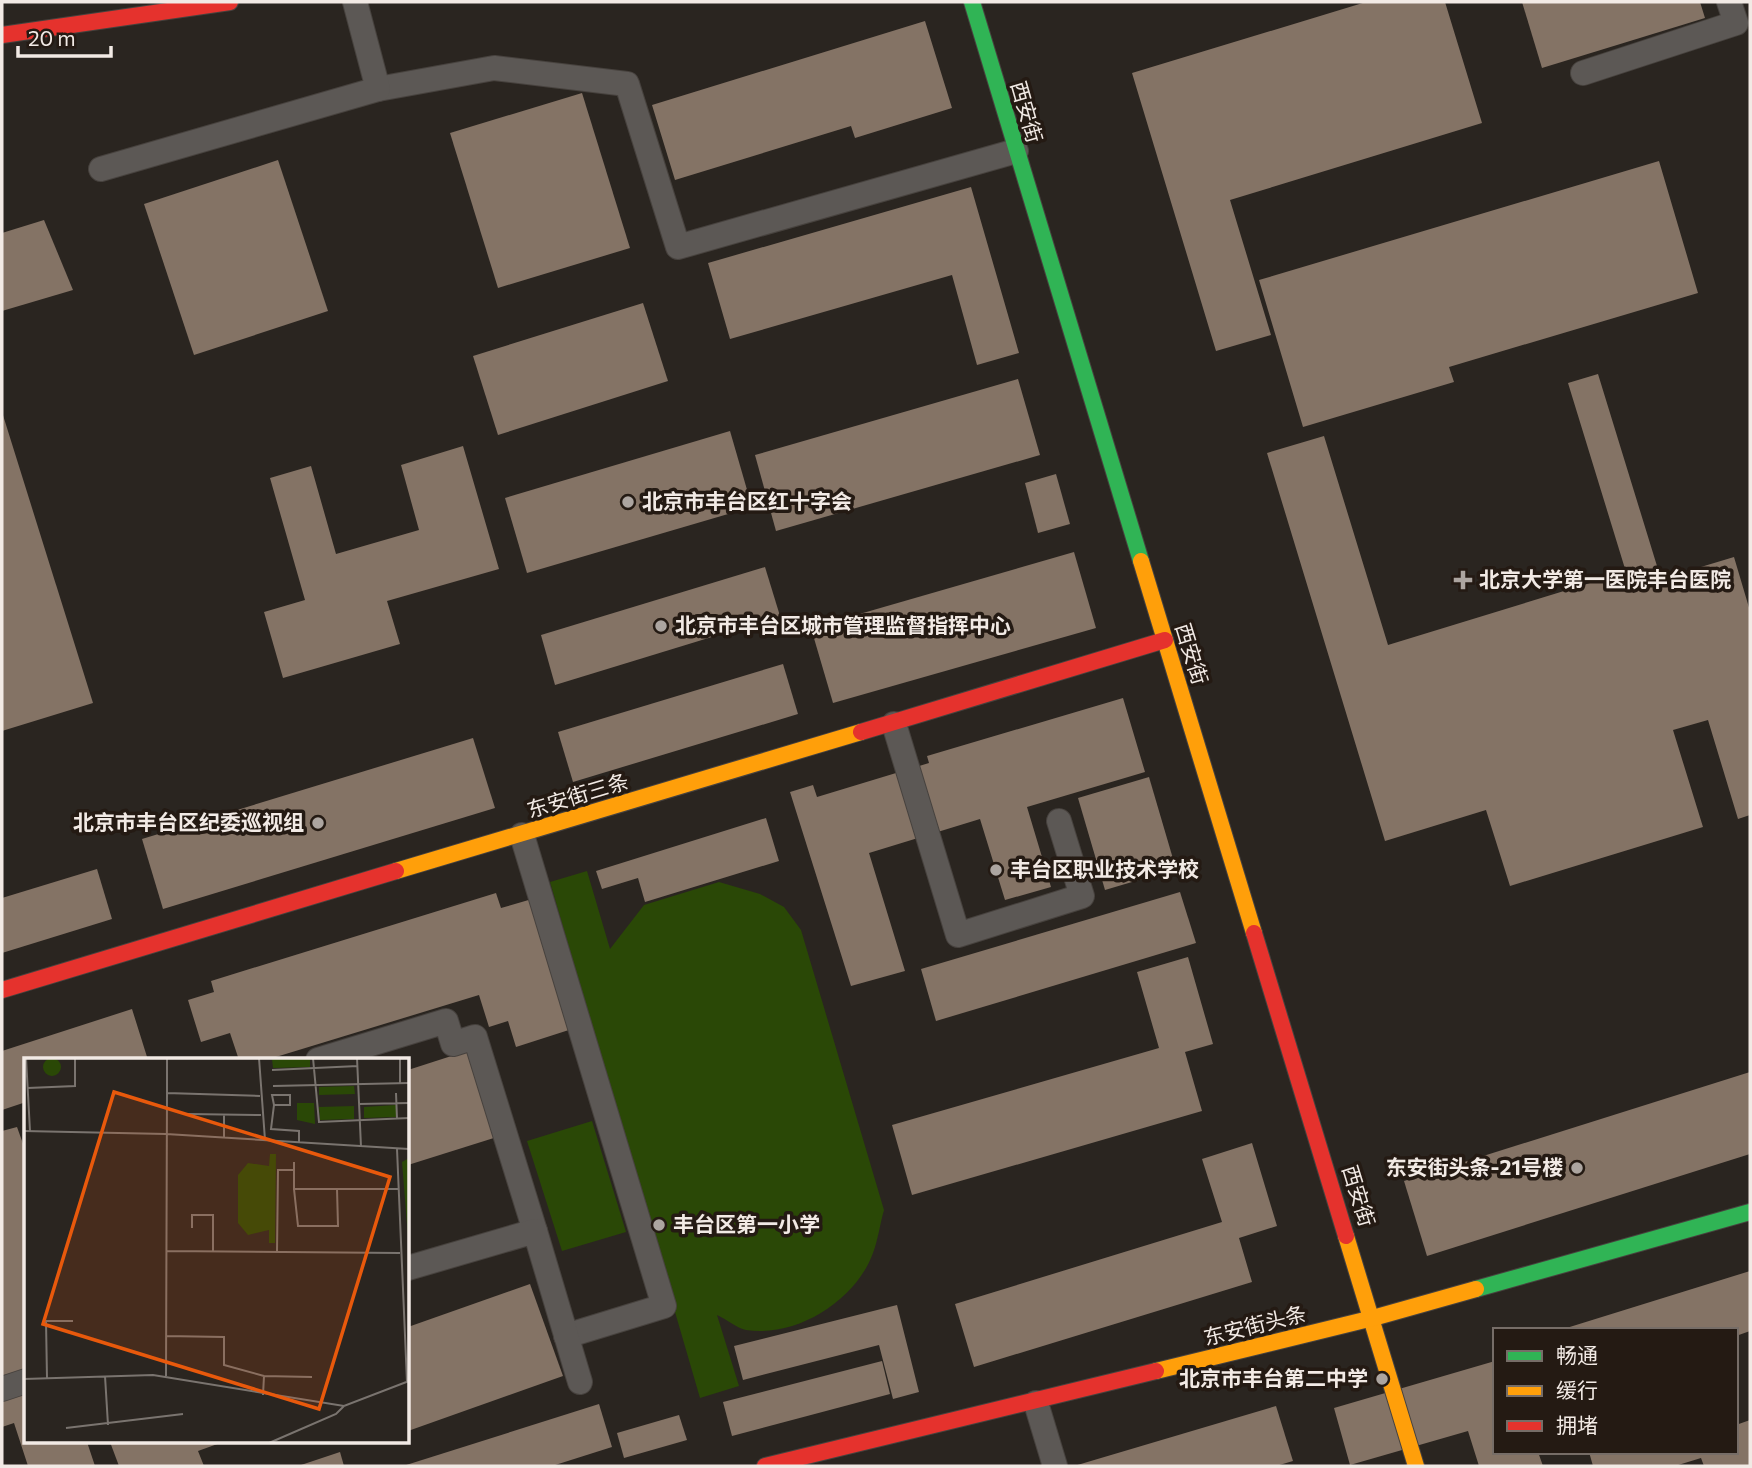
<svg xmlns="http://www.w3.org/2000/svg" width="1752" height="1468" viewBox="0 0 1752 1468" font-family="Commissioner,'Noto Sans SC',sans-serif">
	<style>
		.green { fill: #2a4806 }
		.building { fill: #847365 }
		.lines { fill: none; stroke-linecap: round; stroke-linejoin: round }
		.street-casing { stroke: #47423e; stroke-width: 26 }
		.fast-casing { stroke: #47423e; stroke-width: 18 }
		.slow-casing { stroke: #47423e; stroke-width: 18 }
		.jam-casing { stroke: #47423e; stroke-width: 18 }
		.street { stroke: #5c5855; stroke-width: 24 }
		.fast { stroke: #30b455; stroke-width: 16 }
		.slow { stroke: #ff9f0a; stroke-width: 16 }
		.jam { stroke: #e5322d; stroke-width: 16 }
		.poi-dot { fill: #aca5a0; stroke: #241a13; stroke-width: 2.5 }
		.labels { text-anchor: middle; stroke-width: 7; stroke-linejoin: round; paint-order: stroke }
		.street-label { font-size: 21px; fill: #f2eae5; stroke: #241a13 }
		.poi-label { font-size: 21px; font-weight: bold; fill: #f2eae5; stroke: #241a13; text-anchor: start }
		.inset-road { fill: none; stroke: #7a746f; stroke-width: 2 }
		.view { fill: #e8590c; fill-opacity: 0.15; stroke: #e8590c; stroke-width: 3.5 }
		.inset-edge { fill: none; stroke: #f2eae5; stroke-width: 3.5 }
	</style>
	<rect width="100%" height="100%" fill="#2a2520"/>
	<g class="green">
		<path d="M587,871l23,78 34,-44 75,-23 41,12 24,13 17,23 83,280c-4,14 -6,30 -11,43 -17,47 -76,85 -127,77 -9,-2 -20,-11 -29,-15l22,71 -39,12 -150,-516z"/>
		<polygon points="592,1121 626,1232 562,1251 527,1141"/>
	</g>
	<g class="building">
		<polygon points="1366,2 1445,2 1482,123 1230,200 1271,335 1216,351 1132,73"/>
		<polygon points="1522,2 1700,2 1705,18 1542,68"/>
		<polygon points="925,21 952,108 855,138 851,126 675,180 652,105"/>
		<polygon points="582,93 630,248 498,288 450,133"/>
		<polygon points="278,160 328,311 194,355 144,204"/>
		<polygon points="1659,161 1698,293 1449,367 1454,382 1303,427 1259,280"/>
		<polygon points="971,187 1019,353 977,365 952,275 730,339 708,263"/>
		<polygon points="44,220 73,290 2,311 2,233"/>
		<polygon points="643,303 668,381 498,435 473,356"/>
		<polygon points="1598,374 1661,579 1734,557 1750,611 1750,815 1738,819 1708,720 1673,730 1703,827 1510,886 1486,810 1385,841 1267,453 1324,436 1388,645 1626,572 1568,383"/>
		<polygon points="1018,379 1040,455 776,531 755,455"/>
		<polygon points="2,412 93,703 2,731"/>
		<polygon points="730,431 752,507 527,573 505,498"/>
		<polygon points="463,446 499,569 387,601 400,644 283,678 264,612 305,600 270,478 311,466 336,554 419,530 401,465"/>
		<polygon points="1056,474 1070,524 1038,533 1025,483"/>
		<polygon points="1074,552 1096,628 833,703 811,628"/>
		<polygon points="765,567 780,616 555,685 541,635"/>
		<polygon points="783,664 798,714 573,782 558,732"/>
		<polygon points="1123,698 1145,772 1027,807 1051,887 1005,900 980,819 869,853 905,971 851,986 790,792 813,785 817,797 929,763 927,756"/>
		<polygon points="473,738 495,808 163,909 142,839"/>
		<polygon points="1149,777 1176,869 1105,890 1078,798"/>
		<polygon points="766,818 779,861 645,902 638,878 602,889 596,871"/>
		<polygon points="97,869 112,919 2,953 2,898"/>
		<polygon points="1180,892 1196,943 936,1021 921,969"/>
		<polygon points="496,893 501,908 532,899 572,1029 516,1047 508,1021 489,1027 479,995 266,1060 239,1060 230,1033 201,1042 188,1000 214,992 211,981"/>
		<polygon points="1188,957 1213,1044 1185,1052 1202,1111 912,1195 892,1125 1159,1048 1137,972"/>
		<polygon points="132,1009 148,1060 26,1060 26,1102 2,1110 2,1051"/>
		<polygon points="470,1050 497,1137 408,1165 408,1070"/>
		<polygon points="1750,1072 1750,1154 1427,1256 1404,1181"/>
		<polygon points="17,1127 26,1152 26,1442 87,1442 95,1466 28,1466 14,1423 2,1427 2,1131"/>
		<polygon points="1252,1143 1277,1226 1239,1238 1252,1282 974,1367 955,1304 1222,1222 1202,1159"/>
		<polygon points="1750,1271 1750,1331 1736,1336 1736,1330 1560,1330"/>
		<polygon points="530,1284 563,1376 408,1431 408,1327"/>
		<polygon points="897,1305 919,1392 893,1399 879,1345 743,1380 734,1346"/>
		<polygon points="882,1361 890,1394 732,1436 723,1402"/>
		<polygon points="1495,1361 1495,1452 1538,1452 1543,1466 1479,1466 1468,1431 1350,1465 1334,1408"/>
		<polygon points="599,1404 612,1447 552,1466 403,1466"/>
		<polygon points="1276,1406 1293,1461 1276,1466 1074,1466"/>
		<polygon points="679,1415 687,1440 624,1458 617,1433"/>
		<polygon points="1750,1420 1750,1466 1704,1466 1701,1458 1675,1466 1593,1466 1589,1452 1736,1452 1736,1425"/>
		<polygon points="110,1442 223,1442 198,1451 204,1466 119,1466"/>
		<polygon points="340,1452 344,1466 298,1466"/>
	</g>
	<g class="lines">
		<g class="street-casing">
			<g id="street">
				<polyline points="1583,73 1736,23 1729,2"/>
				<polyline points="378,89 494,68 627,84 678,247 1016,151"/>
				<polyline points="101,169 378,89 355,2"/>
				<polyline points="894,724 958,935 1082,896 1059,821"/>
				<polyline points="522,835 664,1306 566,1336"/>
				<polyline points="318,1060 446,1021 453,1044 475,1037 535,1231"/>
				<polyline points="408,1268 535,1231 580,1382"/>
				<polyline points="2,1389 26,1381"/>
				<polyline points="1036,1403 1055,1466"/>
			</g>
		</g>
		<g class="fast-casing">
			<g id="fast">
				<polyline points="972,2 1141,561"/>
				<polyline points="1476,1289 1750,1212"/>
			</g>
		</g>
		<g class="slow-casing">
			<g id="slow">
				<polyline points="1141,561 1254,933"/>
				<polyline points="396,871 861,732"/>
				<polyline points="1346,1236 1416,1466"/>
				<polyline points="1156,1371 1373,1318 1476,1289"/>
			</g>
		</g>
		<g class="jam-casing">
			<g id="jam">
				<polyline points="2,35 230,2"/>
				<polyline points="861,732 1165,640"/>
				<polyline points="1254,933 1346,1236"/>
				<polyline points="2,990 396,871"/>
				<polyline points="765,1466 1156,1371"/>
			</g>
		</g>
		<use href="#street" class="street"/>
		<use href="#fast" class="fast"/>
		<use href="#slow" class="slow"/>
		<use href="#jam" class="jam"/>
	</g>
	<g class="poi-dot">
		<circle cx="628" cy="502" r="7"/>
		<path d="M1459.5 569.5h7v7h7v7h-7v7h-7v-7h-7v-7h7z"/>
		<circle cx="661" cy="626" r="7"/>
		<circle cx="318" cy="823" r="7"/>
		<circle cx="996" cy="870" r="7"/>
		<circle cx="1577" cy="1168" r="7"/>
		<circle cx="659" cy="1225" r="7"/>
		<circle cx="1382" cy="1379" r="7"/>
	</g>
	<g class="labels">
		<g class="street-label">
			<text transform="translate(1026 112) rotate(74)" y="7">西安街</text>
			<text transform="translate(1191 654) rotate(73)" y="7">西安街</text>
			<text transform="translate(578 796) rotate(-17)" y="7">东安街三条</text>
			<text transform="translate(1358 1196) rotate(73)" y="7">西安街</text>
			<text transform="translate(1255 1326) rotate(-14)" y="7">东安街头条</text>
		</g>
		<g class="poi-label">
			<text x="642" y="509">北京市丰台区红十字会</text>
			<text x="1479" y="587">北京大学第一医院丰台医院</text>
			<text x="675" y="633">北京市丰台区城市管理监督指挥中心</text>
			<text x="304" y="830" text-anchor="end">北京市丰台区纪委巡视组</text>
			<text x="1010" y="877">丰台区职业技术学校</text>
			<text x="1563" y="1175" text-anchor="end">东安街头条-21号楼</text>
			<text x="673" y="1232">丰台区第一小学</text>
			<text x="1368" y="1386" text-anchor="end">北京市丰台第二中学</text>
		</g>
	</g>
	<g transform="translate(24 1058)">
		<rect width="385" height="385" fill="#2a2520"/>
		<path d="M19 9a9 9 0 1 1 18 0a9 9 0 1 1-18 0ZM286,0v9l-37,1 -1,-9zM330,28l1,8 -36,1v-8zM273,45h17l1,21 -18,-4zM372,47v12l-32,1v-11zM330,48v13l-34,1 -1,-13zM246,96h6l-1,89h-6v-13l-21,5 -10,-12v-48l10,-12 21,3zM385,100v74l-1,5 -6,-75z" fill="#2a4806"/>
		<path class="inset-road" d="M2,0l4,73M143,0v35l93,3M235,0l6,82M289,0l6,64 90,-4M333,0l4,89M376,0v26M248,12l86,-4M249,28l136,-3M4,30l47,-2v-28M372,35l1,26M335,46l50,-1M250,47l-2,-10h18v10h-16l-3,24 28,2v11M164,56l73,1M200,57v22M0,73l142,3 243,15M373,91l10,233M270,104v27h104M270,131l4,37h40l-1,-37M168,170v-13h21v36M142,193l234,2M253,194l1,-82h16M142,278l58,1v28l40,11M81,318l3,49M142,318l1,-283M23,320l-1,-57h27M0,321l129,-4 191,31 65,-25M239,337l1,-19 48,1M42,370l117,-14M245,385l67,-29 8,-8"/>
		<path class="view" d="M90,34l276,85 -71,232 -276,-85z"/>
		<rect width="385" height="385" class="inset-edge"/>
	</g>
	<rect width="1752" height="1468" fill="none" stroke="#f2eae5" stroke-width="7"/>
	<rect x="1493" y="1328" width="245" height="126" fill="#241a13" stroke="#766d67" stroke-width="2"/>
	<rect x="1507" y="1351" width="35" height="10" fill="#30b455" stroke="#766d67" stroke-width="2"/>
	<text x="1556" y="1363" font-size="21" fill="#f2eae5">畅通</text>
	<rect x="1507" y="1386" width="35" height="10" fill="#ff9f0a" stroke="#766d67" stroke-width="2"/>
	<text x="1556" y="1398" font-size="21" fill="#f2eae5">缓行</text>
	<rect x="1507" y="1421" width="35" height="10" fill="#e5322d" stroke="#766d67" stroke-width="2"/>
	<text x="1556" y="1433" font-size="21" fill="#f2eae5">拥堵</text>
	<path d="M18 46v10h93v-10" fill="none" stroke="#f2eae5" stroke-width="3.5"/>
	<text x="28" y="46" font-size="21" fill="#f2eae5" stroke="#241a13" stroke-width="5" paint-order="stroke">20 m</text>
</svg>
